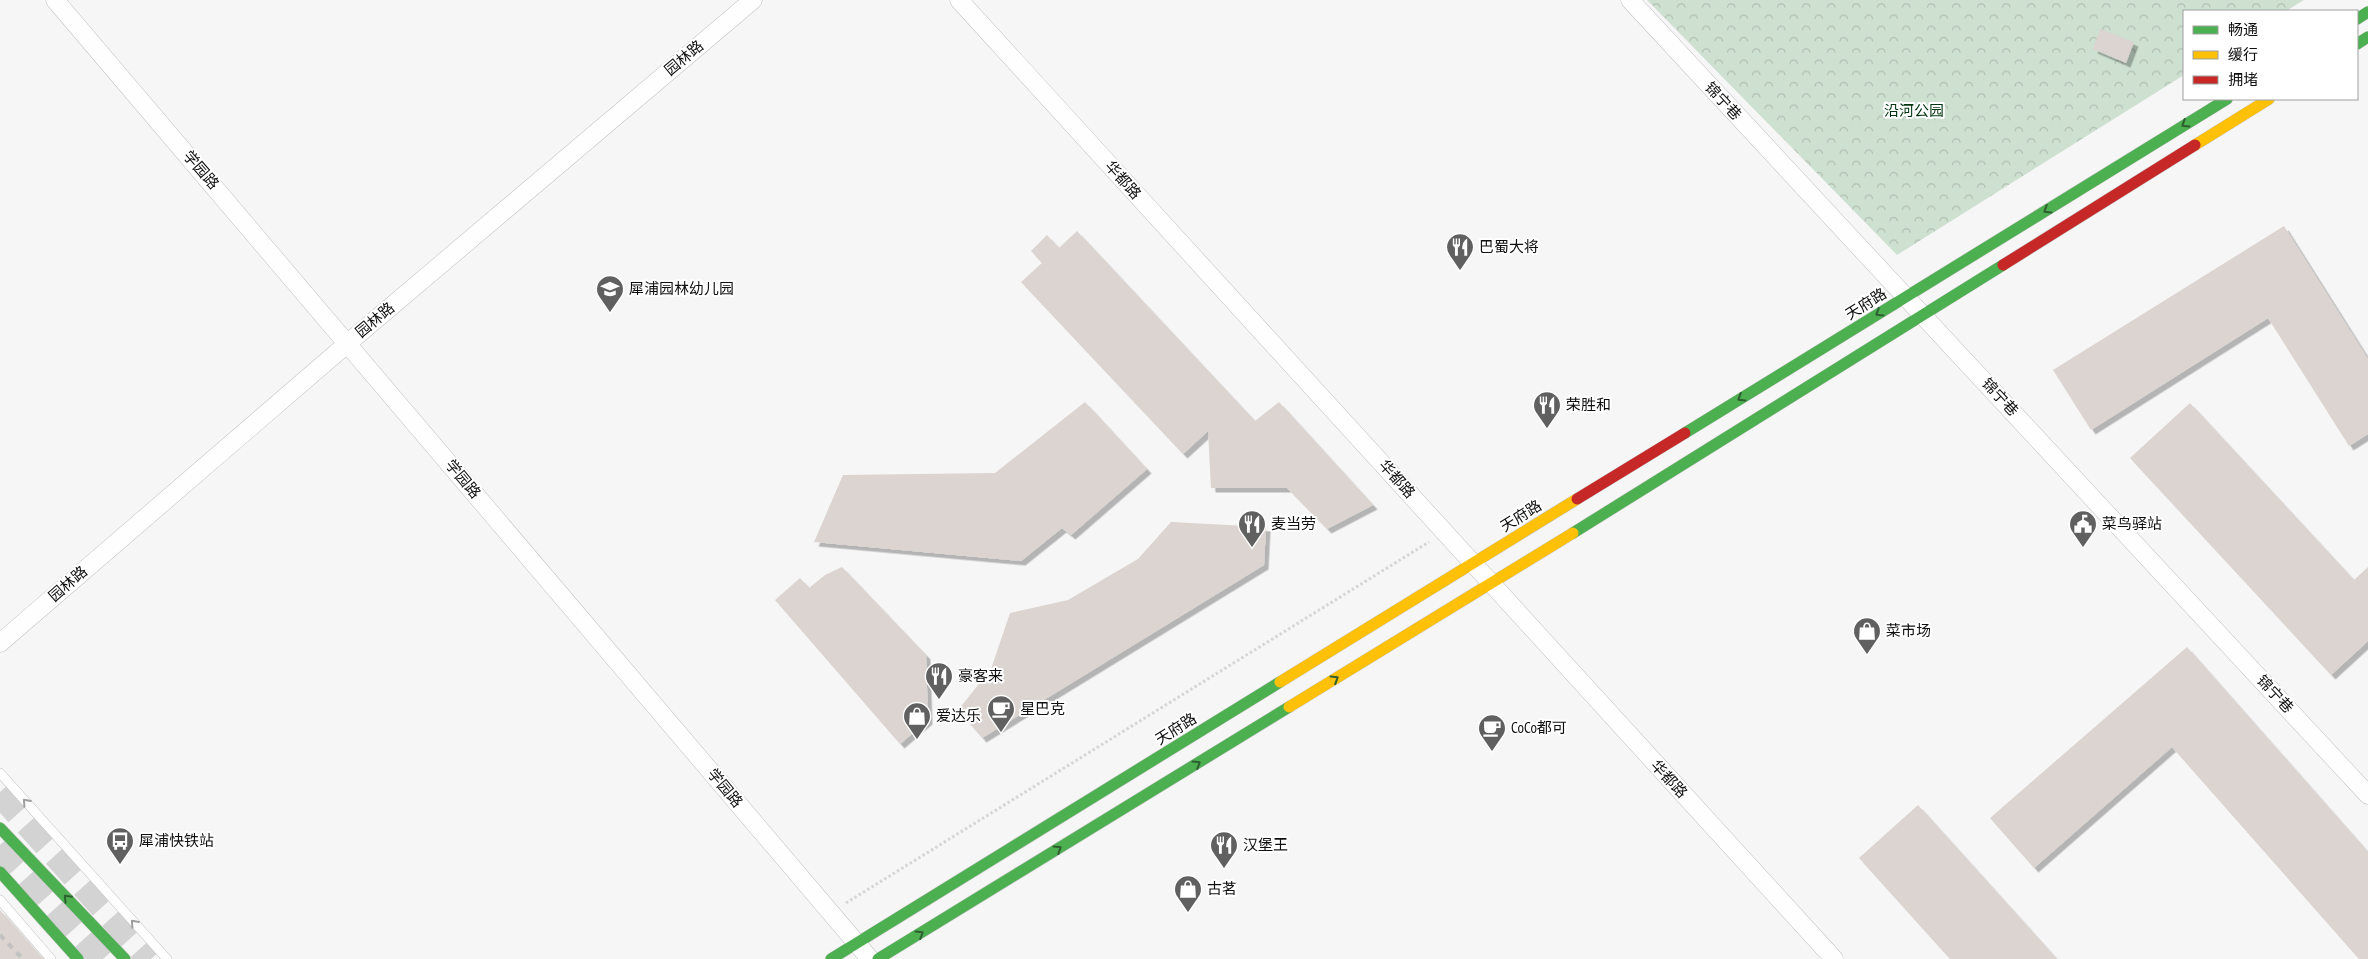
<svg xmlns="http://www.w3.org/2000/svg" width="2368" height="959" viewBox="0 0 2368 959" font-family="'PT Sans Narrow','Noto Sans SC',sans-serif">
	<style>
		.park { fill: url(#park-crowns) }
		.building { fill: #dbd4d0; filter: url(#shadow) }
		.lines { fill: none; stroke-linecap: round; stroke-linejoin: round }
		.highway-tunnel { stroke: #d3d3d4; stroke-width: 28; stroke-dasharray: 28 14; stroke-linecap: butt }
		.lane-casing { stroke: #c2c2c2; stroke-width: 10 }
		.street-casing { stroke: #c2c2c2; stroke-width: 19 }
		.fast-casing { stroke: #c2c2c2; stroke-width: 12 }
		.slow-casing { stroke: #c2c2c2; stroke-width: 12 }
		.jam-casing { stroke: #c2c2c2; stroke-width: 12 }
		.path { stroke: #d5d5d6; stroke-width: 3; stroke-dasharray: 2.5 2.5; stroke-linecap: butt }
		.lane { stroke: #fefefe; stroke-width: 9 }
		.street { stroke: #fefefe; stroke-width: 18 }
		.fast { stroke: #4caf50; stroke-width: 11 }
		.slow { stroke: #ffc107; stroke-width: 11 }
		.jam { stroke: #c62828; stroke-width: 11 }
		.rail { stroke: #c2c2c2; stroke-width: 4; stroke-dasharray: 6 6; stroke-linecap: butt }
		.oneway { stroke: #2e5f30 }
		.oneway2 { stroke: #9e9e9f }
		.labels { text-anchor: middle; stroke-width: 4; stroke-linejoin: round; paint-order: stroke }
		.street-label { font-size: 15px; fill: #0f0f10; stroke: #fff }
		.park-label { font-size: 15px; fill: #00340e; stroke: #fff }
		.poi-label { font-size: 15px; fill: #0f0f10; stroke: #fff; text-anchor: start }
	</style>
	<defs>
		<pattern id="park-crowns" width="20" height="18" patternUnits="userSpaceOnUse" patternTransform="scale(1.25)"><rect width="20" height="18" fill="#cee0d0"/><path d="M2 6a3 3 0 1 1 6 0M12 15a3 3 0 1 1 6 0" fill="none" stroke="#b0bfb2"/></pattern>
		<filter id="shadow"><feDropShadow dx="4.5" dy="4.5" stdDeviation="0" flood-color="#0004"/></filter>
	</defs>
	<rect width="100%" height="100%" fill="#f6f6f6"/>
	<polygon class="park" points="1647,0 2304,0 2286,11 2184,11 2184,75 1897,255"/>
	<g class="building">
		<polygon points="2100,29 2134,42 2126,63 2093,49"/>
		<polygon points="2284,226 2368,359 2368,434 2349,446 2268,318 2091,430 2053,370"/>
		<polygon points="1077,231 1255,421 1279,402 1373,505 1327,529 1287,488 1211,488 1208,431 1183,454 1021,282 1042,263 1031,251 1047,235 1059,248"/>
		<polygon points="1085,402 1147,469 1071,535 1062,528 1021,561 814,542 843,475 995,473"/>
		<polygon points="2190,403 2354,580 2368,567 2368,641 2331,675 2130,458"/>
		<polygon points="1171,522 1266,527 1264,565 982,738 958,710 991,669 1010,613 1068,600 1138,559"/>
		<polygon points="842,567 926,655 928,720 900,744 775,600 800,578 809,588 825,575"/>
		<polygon points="2187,647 2368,852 2368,959 2359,959 2172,747 2034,868 1990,818"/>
		<polygon points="1918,805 2057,959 1950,959 1859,858"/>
		<polygon points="0,910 43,959 0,959"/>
	</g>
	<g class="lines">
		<g class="highway-tunnel">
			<polyline points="0,792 151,959"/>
			<polyline points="0,845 103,959"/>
		</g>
		<g class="lane-casing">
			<g id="lane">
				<polyline points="0,773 167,959"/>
				<polyline points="0,900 51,959"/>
			</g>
		</g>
		<g class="street-casing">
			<g id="street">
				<polyline points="55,0 870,959"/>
				<polyline points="959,0 1834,959"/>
				<polyline points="1630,0 2368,795"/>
				<polyline points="0,643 348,343 753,0"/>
			</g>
		</g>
		<g class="fast-casing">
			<g id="fast">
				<polyline points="2357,19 2368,12"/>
				<polyline points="2357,44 2368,37"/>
				<polyline points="1685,433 2227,99"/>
				<polyline points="1573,533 2003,265"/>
				<polyline points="0,828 125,959"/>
				<polyline points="0,872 78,959"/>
				<polyline points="831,959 1280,682"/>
				<polyline points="878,959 1289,707"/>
			</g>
		</g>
		<g class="slow-casing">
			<g id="slow">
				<polyline points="2195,145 2269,99"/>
				<polyline points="1280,682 1577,499"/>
				<polyline points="1289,707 1573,533"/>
			</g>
		</g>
		<g class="jam-casing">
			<g id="jam">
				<polyline points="2003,265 2195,145"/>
				<polyline points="1577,499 1685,433"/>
			</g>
		</g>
		<polyline class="path" points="846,903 1429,542"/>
		<use href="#lane" class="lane"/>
		<use href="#street" class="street"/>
		<use href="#fast" class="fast"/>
		<use href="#slow" class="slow"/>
		<use href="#jam" class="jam"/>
		<polyline class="rail" points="0,935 23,959"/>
	</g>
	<defs><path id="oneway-chevron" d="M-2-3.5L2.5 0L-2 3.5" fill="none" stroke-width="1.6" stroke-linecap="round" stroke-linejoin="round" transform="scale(1.25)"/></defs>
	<g class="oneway">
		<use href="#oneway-chevron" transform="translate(2185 124) rotate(148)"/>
		<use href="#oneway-chevron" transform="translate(2047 210) rotate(148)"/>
		<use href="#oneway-chevron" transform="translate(1879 313) rotate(148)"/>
		<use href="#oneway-chevron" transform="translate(1741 398) rotate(148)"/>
		<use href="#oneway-chevron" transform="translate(1335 679) rotate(-32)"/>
		<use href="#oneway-chevron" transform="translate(1197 764) rotate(-32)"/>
		<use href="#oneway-chevron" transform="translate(1058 849) rotate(-32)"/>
		<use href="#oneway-chevron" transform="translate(67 898) rotate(-134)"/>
		<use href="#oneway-chevron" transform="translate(920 934) rotate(-32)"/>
	</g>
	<g class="oneway2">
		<use href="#oneway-chevron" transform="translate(26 802) rotate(-132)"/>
		<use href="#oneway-chevron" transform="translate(134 923) rotate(-132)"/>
	</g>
	<defs>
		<g id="restaurant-pin" transform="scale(1.4375)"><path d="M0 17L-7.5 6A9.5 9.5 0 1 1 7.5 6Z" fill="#606060" stroke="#fff"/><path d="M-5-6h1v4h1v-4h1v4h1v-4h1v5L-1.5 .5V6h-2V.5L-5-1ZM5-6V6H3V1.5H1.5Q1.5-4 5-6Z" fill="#fff"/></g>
		<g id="school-pin" transform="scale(1.4375)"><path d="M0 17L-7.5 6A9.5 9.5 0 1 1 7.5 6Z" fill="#606060" stroke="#fff"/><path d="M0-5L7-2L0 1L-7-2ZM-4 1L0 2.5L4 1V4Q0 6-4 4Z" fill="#fff"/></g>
		<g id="civic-pin" transform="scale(1.4375)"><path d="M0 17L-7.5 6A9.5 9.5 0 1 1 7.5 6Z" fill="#606060" stroke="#fff"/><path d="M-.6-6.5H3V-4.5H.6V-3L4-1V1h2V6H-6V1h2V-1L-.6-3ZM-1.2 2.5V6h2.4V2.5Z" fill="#fff"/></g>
		<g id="shop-pin" transform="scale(1.4375)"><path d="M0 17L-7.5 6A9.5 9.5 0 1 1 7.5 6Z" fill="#606060" stroke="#fff"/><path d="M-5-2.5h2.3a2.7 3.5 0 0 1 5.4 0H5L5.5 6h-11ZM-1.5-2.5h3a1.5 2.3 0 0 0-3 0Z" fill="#fff"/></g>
		<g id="cafe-pin" transform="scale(1.4375)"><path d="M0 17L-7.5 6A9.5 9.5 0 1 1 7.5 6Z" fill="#606060" stroke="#fff"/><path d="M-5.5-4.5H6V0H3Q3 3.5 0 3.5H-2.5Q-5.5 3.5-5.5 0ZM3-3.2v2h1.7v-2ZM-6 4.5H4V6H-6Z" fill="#fff"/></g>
		<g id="bus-pin" transform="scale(1.4375)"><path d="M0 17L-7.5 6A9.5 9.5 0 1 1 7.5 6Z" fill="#606060" stroke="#fff"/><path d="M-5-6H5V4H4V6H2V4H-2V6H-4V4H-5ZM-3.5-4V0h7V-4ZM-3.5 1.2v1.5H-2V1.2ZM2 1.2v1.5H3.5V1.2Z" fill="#fff"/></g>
	</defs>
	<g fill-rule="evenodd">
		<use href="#restaurant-pin" x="1460" y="247"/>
		<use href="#school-pin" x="610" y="289"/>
		<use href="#restaurant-pin" x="1547" y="405"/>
		<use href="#restaurant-pin" x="1252" y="524"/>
		<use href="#civic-pin" x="2083" y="524"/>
		<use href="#shop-pin" x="1867" y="631"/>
		<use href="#restaurant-pin" x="939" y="676"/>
		<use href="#cafe-pin" x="1001" y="709"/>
		<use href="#shop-pin" x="917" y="716"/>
		<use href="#cafe-pin" x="1492" y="728"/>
		<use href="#bus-pin" x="120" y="841"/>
		<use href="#restaurant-pin" x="1224" y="845"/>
		<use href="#shop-pin" x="1188" y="889"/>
	</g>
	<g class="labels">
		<g class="street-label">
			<text transform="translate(684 58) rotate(-40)" y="5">园林路</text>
			<text transform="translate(1723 101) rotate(47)" y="5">锦宁巷</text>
			<text transform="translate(201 170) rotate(49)" y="5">学园路</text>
			<text transform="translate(1123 180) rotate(48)" y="5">华都路</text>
			<text transform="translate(1866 304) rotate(-32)" y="5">天府路</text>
			<text transform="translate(375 320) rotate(-40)" y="5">园林路</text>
			<text transform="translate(2000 397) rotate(47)" y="5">锦宁巷</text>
			<text transform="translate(463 479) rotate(50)" y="5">学园路</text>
			<text transform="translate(1397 479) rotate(48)" y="5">华都路</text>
			<text transform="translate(1521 516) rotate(-32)" y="5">天府路</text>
			<text transform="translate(68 584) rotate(-41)" y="5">园林路</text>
			<text transform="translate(2275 694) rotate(47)" y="5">锦宁巷</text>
			<text transform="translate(1176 729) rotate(-32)" y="5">天府路</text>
			<text transform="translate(1669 779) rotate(47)" y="5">华都路</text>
			<text transform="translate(725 788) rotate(50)" y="5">学园路</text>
		</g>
		<g class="park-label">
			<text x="1914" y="116">沿河公园</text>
		</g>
		<g class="poi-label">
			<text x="1479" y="252">巴蜀大将</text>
			<text x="629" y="294">犀浦园林幼儿园</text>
			<text x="1566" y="410">荣胜和</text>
			<text x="1271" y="529">麦当劳</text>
			<text x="2102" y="529">菜鸟驿站</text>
			<text x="1886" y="636">菜市场</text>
			<text x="958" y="681">豪客来</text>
			<text x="1020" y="714">星巴克</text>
			<text x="936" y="721">爱达乐</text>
			<text x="1511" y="733">CoCo都可</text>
			<text x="139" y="846">犀浦快铁站</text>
			<text x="1243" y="850">汉堡王</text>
			<text x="1207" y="894">古茗</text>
		</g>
	</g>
	<rect x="2183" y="10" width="175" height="90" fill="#ffffff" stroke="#9f9f9f"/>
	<rect x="2193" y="26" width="25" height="8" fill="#4caf50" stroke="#9f9f9f"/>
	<text x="2228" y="35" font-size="15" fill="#0f0f10">畅通</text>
	<rect x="2193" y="51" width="25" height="8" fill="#ffc107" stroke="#9f9f9f"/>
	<text x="2228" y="60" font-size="15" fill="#0f0f10">缓行</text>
	<rect x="2193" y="76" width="25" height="8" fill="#c62828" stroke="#9f9f9f"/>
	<text x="2228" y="85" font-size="15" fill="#0f0f10">拥堵</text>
</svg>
